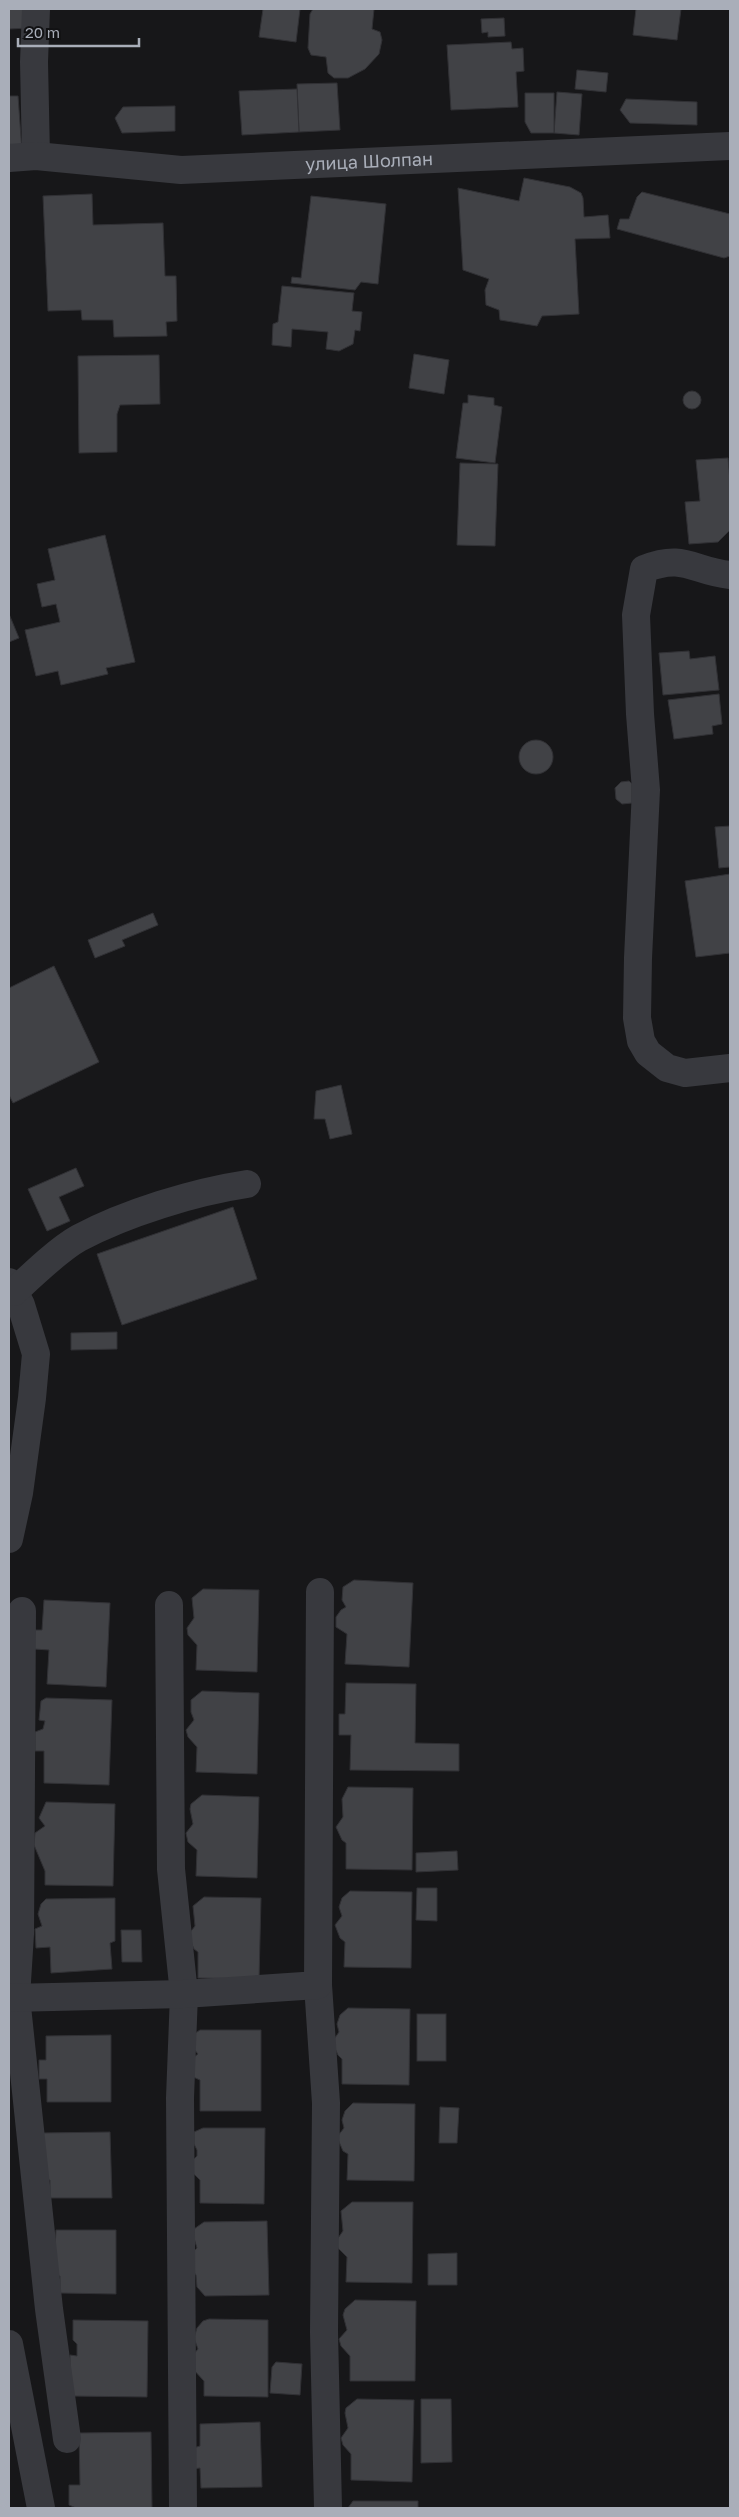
<svg xmlns="http://www.w3.org/2000/svg" width="739" height="2517" viewBox="0 0 739 2517" font-family="'Golos Text',sans-serif">
	<style>
		.building { fill: #414246; stroke: #313135 }
		.lines { fill: none; stroke-linecap: round; stroke-linejoin: round }
		.minor { stroke: #38393e; stroke-width: 28 }
		.labels { text-anchor: middle; stroke-width: 4.5; stroke-linejoin: round; paint-order: stroke }
		.street-label { font-size: 18px; fill: #a9aeb9; stroke: #121214 }
	</style>
	<rect width="100%" height="100%" fill="#171719"/>
	<g class="building">
		<polygon points="9,9 28,9 29,28 9,29"/>
		<polygon points="263,9 300,9 296,42 259,37"/>
		<polygon points="374,9 372,29 380,32 382,40 379,54 365,69 348,78 334,78 328,73 326,57 311,55 308,48 310,14 313,9"/>
		<polygon points="636,9 681,9 677,40 633,35"/>
		<polygon points="504,18 505,36 488,37 488,32 482,33 481,19"/>
		<polygon points="511,42 512,49 523,48 524,71 516,72 518,107 451,110 447,45"/>
		<polygon points="577,70 608,73 606,92 575,89"/>
		<polygon points="337,83 340,130 299,132 297,84"/>
		<polygon points="297,89 299,132 242,135 239,91"/>
		<polygon points="557,92 582,94 579,135 554,133"/>
		<polygon points="525,93 554,93 554,133 531,133 525,122"/>
		<polygon points="9,96 18,96 22,152 9,153"/>
		<polygon points="626,99 697,102 697,125 630,123 620,110"/>
		<polygon points="175,106 175,131 122,133 115,118 123,107"/>
		<polygon points="524,178 570,187 581,193 583,198 584,217 608,215 610,238 575,239 579,314 542,316 537,326 500,320 499,310 486,305 485,290 489,279 463,270 458,188 519,201"/>
		<polygon points="642,192 730,214 730,256 724,258 617,229 620,219 629,219 637,197"/>
		<polygon points="92,194 93,225 163,223 165,276 176,276 177,321 166,322 167,336 114,337 113,320 82,320 81,310 48,311 43,196"/>
		<polygon points="311,196 386,204 378,284 361,282 355,290 291,283 292,277 301,278"/>
		<polygon points="282,286 354,293 352,311 362,312 360,331 355,330 353,344 339,351 326,349 328,332 292,329 291,347 272,345 273,324 278,322"/>
		<polygon points="414,354 449,360 444,394 409,388"/>
		<polygon points="159,355 160,404 120,405 117,414 117,452 79,453 78,356"/>
		<circle cx="692" cy="400" r="9"/>
		<polygon points="468,395 494,398 494,405 502,407 495,463 456,458 463,403 468,403"/>
		<polygon points="728,458 730,481 730,530 718,542 689,544 685,502 700,501 696,460"/>
		<polygon points="460,463 498,464 495,546 457,545"/>
		<polygon points="105,535 135,662 106,668 108,674 61,685 58,671 36,676 25,630 60,622 56,604 42,607 37,584 55,580 48,549"/>
		<polygon points="9,614 19,638 9,642"/>
		<polygon points="689,651 690,659 715,656 719,690 663,695 659,653"/>
		<polygon points="719,694 722,724 712,726 713,734 674,739 668,700"/>
		<circle cx="536" cy="757" r="17"/>
		<polygon points="629,781 632,784 632,803 622,804 616,799 615,788 621,782"/>
		<polygon points="730,826 730,867 719,868 715,827"/>
		<polygon points="730,874 730,953 696,957 685,881"/>
		<polygon points="153,913 158,925 122,940 125,946 95,958 88,940"/>
		<polygon points="54,966 99,1062 13,1103 9,1095 9,988"/>
		<polygon points="341,1085 352,1134 330,1139 325,1119 314,1119 316,1091"/>
		<polygon points="76,1168 84,1186 59,1197 70,1221 47,1231 28,1189"/>
		<polygon points="233,1207 257,1279 122,1325 97,1254"/>
		<polygon points="117,1332 117,1349 71,1350 71,1333"/>
		<polygon points="354,1580 413,1583 409,1667 345,1664 347,1634 336,1627 336,1617 341,1610 346,1607 342,1600 343,1587"/>
		<polygon points="203,1589 259,1590 257,1672 196,1670 197,1645 188,1635 187,1628 194,1618 192,1598"/>
		<polygon points="44,1600 110,1603 106,1687 47,1684 49,1650 34,1649 35,1630 42,1630"/>
		<polygon points="346,1683 416,1684 415,1743 459,1744 459,1771 350,1770 351,1735 339,1735 339,1714 345,1714"/>
		<polygon points="202,1691 259,1693 257,1774 196,1772 197,1747 188,1737 186,1730 194,1720 191,1712 191,1700"/>
		<polygon points="46,1698 112,1700 109,1785 44,1783 44,1751 35,1751 35,1732 43,1729 45,1721 39,1720 41,1701"/>
		<polygon points="348,1787 413,1788 412,1870 346,1869 346,1843 342,1840 336,1827 343,1817 342,1799"/>
		<polygon points="202,1795 259,1797 257,1878 196,1876 197,1850 188,1842 186,1833 193,1824 190,1809 191,1804"/>
		<polygon points="46,1802 115,1804 113,1886 45,1885 45,1871 34,1845 35,1833 45,1826 39,1818"/>
		<polygon points="457,1851 458,1870 416,1872 416,1853"/>
		<polygon points="417,1888 437,1888 437,1921 416,1920"/>
		<polygon points="350,1891 412,1892 411,1968 344,1967 345,1942 340,1938 335,1925 342,1916 339,1907 342,1898"/>
		<polygon points="204,1897 261,1898 259,1979 198,1978 198,1952 194,1949 188,1935 195,1926 193,1906"/>
		<polygon points="115,1898 115,1941 110,1943 112,1969 51,1973 50,1947 36,1948 35,1929 42,1926 38,1914 41,1904 46,1899"/>
		<polygon points="121,1930 141,1930 142,1962 122,1962"/>
		<polygon points="348,2008 410,2009 409,2085 342,2084 342,2059 338,2055 332,2042 339,2032 337,2024 340,2015"/>
		<rect x="417" y="2014" width="29" height="47"/>
		<polygon points="200,2030 261,2030 261,2111 200,2111 200,2080 191,2076 190,2060 198,2054 193,2048 194,2034"/>
		<polygon points="111,2035 111,2102 47,2102 47,2079 39,2079 39,2060 46,2060 46,2036"/>
		<polygon points="353,2103 415,2104 414,2181 347,2180 348,2154 343,2151 337,2137 344,2128 342,2120 345,2111"/>
		<polygon points="440,2107 459,2108 457,2143 439,2143"/>
		<polygon points="203,2128 265,2128 264,2204 200,2203 200,2180 193,2173 191,2162 197,2156 197,2150 194,2144 194,2132"/>
		<polygon points="110,2132 112,2198 50,2198 50,2180 37,2180 42,2133"/>
		<polygon points="352,2202 413,2202 412,2283 346,2282 347,2257 338,2248 336,2241 343,2231 341,2211"/>
		<polygon points="267,2221 269,2295 205,2296 197,2287 196,2275 192,2270 193,2252 197,2248 193,2235 194,2229 204,2222"/>
		<polygon points="56,2230 116,2230 116,2294 60,2293 60,2276 49,2276 55,2249"/>
		<polygon points="457,2253 457,2285 428,2285 428,2254"/>
		<polygon points="355,2300 416,2301 415,2381 350,2381 350,2356 341,2346 339,2339 347,2330 343,2315 345,2309"/>
		<polygon points="209,2319 268,2320 268,2397 204,2396 204,2381 192,2368 192,2356 198,2349 194,2338 197,2328 203,2321"/>
		<polygon points="73,2320 148,2321 147,2397 70,2396 70,2355 77,2356 77,2344 73,2340"/>
		<polygon points="276,2362 302,2364 300,2395 270,2393 272,2367"/>
		<polygon points="357,2399 414,2400 412,2482 351,2480 351,2454 343,2445 341,2438 348,2428 345,2413 346,2408"/>
		<polygon points="421,2399 451,2399 452,2462 421,2463"/>
		<polygon points="260,2422 262,2487 201,2488 200,2468 191,2469 190,2449 200,2446 200,2424"/>
		<polygon points="151,2432 152,2508 76,2508 69,2505 69,2485 80,2485 79,2433"/>
		<polygon points="353,2501 418,2501 418,2508 348,2508"/>
	</g>
	<g class="lines">
		<g class="minor">
			<polyline points="36,156 34,62 36,9"/>
			<path id="s1" d="M9,158l27,-2 145,14 549,-24"/>
			<path d="M730,575c-38,-4 -45,-22 -86,-6l-8,46 4,99 6,76 -8,168 -1,60 4,23 7,12 19,15 18,5 45,-5"/>
			<polyline points="9,1282 21,1305 36,1354 32,1398 19,1493 9,1539"/>
			<path d="M14,1292c17,-16 45,-43 65,-54 47,-25 115,-46 168,-54"/>
			<polyline points="169,1605 171,1869 184,1994 180,2098 183,2508"/>
			<polyline points="22,1611 20,1934 16,1997 49,2309 67,2439"/>
			<polyline points="318,1985 326,2103 324,2332 328,2508"/>
			<polyline points="9,1998 184,1994 318,1985 320,1592"/>
			<polyline points="9,2344 41,2508"/>
		</g>
	</g>
	<g class="labels">
		<g class="street-label">
			<text dy="6" stroke="none"><textPath href="#s1" startOffset="361">улица Шолпан</textPath></text>
		</g>
	</g>
	<rect width="739" height="2517" fill="none" stroke="#a9aeb9" stroke-width="20"/>
	<path d="M18 38v8h121v-8" fill="none" stroke="#a9aeb9" stroke-width="2.5"/>
	<text x="25" y="38" font-size="15" fill="#a9aeb9" stroke="#121214" stroke-width="4" paint-order="stroke">20 m</text>
</svg>
